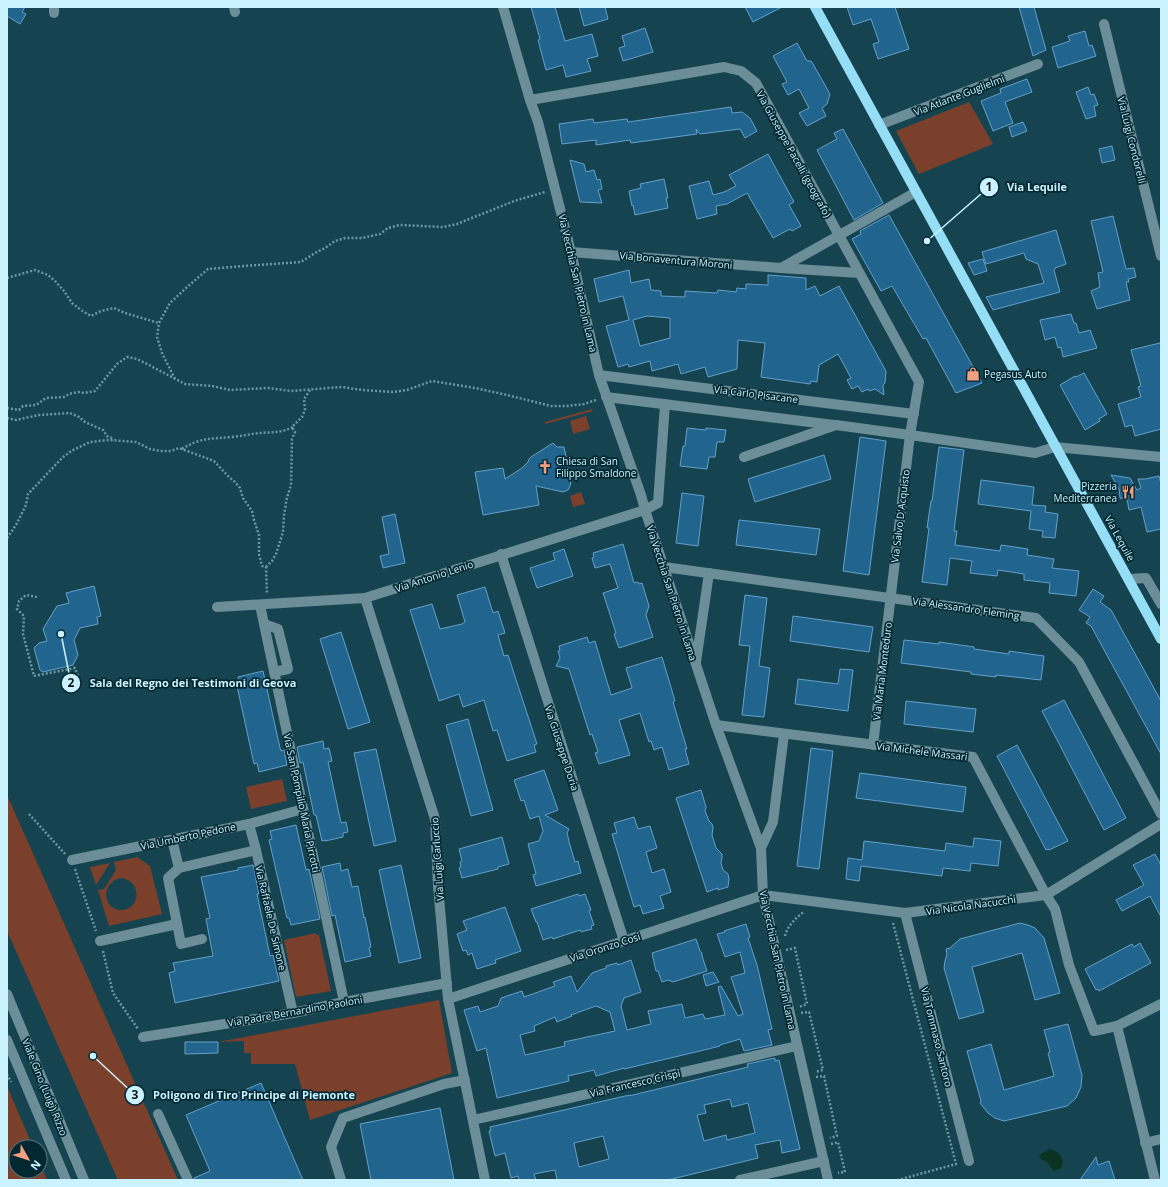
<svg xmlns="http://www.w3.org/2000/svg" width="1168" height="1187" viewBox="0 0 1168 1187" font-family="'Open Sans',sans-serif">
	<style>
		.green { fill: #7b402b; fill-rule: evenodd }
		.water { fill: #0a3321 }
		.building { fill: #21648d; stroke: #64a0ca; fill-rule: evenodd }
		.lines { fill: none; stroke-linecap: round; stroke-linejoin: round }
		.path { stroke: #6c97a4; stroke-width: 2.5; stroke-dasharray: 2 2; stroke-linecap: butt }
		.minor { stroke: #6b8e99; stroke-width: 10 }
		.major { stroke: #95def5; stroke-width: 10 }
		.labels { text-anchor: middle; stroke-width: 3.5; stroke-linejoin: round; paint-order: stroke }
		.street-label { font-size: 10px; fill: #caf2ff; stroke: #032832 }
		.poi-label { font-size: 10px; fill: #caf2ff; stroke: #032832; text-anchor: start }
		.leader { fill: none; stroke: #caf2ff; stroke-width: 1.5 }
		.callout-dot { fill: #caf2ff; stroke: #032832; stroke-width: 1.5 }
		.mark-label { font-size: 12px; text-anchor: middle; font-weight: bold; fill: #111 }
		.callout-label { font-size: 11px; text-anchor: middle; font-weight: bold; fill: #caf2ff; stroke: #032832; stroke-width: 3.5; stroke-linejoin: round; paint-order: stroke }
	</style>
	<rect width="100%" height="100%" fill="#164350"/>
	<g class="green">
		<polygon points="969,102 993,144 919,174 896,131"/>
		<polygon points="592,409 593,411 545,424 545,422"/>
		<polygon points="586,416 590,429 573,434 570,421"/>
		<polygon points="581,492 585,504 573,507 570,496"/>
		<polygon points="282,779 287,801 251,809 246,787"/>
		<polygon points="7,795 178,1180 118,1180 7,931"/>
		<path d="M137,857l13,9 12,48 -53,12 -11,-36 6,-1 12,-19 -2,-8zM121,878c20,2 21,29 2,32 -20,2 -24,-28 -2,-32z"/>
		<polygon points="110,863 96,885 90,867"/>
		<polygon points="316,933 316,935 319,935 331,991 296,997 284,940"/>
		<polygon points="439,1000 452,1073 310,1120 295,1064 251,1064 251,1053 244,1053 244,1041 218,1042"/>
		<polygon points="7,1086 33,1147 16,1147 16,1171 40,1171 40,1163 47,1180 7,1180"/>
	</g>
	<path class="water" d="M1050,1149c10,3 14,9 12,18l-7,4c-6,-3 -4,-6 -8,-9 -3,-2 -5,-1 -8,-5l2,-3z"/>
	<g class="building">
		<polygon points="7,7 25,7 22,12 26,14 20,24 7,16"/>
		<polygon points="531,7 555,7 565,41 592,34 598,56 587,59 591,71 566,77 563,65 546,70 538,40 540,39"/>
		<polygon points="579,7 605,7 608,19 584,26"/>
		<polygon points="745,7 782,7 753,22"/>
		<polygon points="847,7 895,7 909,49 878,59 873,44 879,42 871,19 853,25"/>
		<polygon points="1019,7 1034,7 1046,50 1033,56"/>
		<polygon points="645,28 653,52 623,61 619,48 625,46 622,36"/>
		<polygon points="1085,31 1089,46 1092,45 1096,56 1058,68 1052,47 1070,41 1068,36"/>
		<polygon points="797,43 807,61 811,61 813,64 830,94 827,104 822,108 826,116 807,126 799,113 809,108 799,89 788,95 782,84 787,82 773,56"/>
		<polygon points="1027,79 1032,92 1005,102 1013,123 993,131 981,101 1001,93 1000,89"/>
		<polygon points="1088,87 1091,95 1094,94 1098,105 1094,106 1096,116 1086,119 1076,92"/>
		<polygon points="731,107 732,113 742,112 750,118 757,131 745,138 740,129 700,134 696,129 697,134 631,143 630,140 596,145 596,140 562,144 559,124 593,119 594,123 627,119 628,122"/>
		<polygon points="1023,122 1027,131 1012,137 1009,127"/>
		<polygon points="843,129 883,203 854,220 817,150 837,139 834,133"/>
		<polygon points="1112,146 1115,160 1102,163 1099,149"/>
		<polygon points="768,154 794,202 789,205 801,226 792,231 790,229 773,238 747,193 727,204 716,206 717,214 697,219 689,186 709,181 713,195 724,192 736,186 729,175"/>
		<polygon points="570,160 584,164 586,172 594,170 597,180 600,179 602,189 598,190 602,203 580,202"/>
		<polygon points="664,179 668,198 666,198 668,208 635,215 633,205 632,206 629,191 641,188 640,184"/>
		<polygon points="889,215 930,289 982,383 956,393 926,338 923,339 892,286 881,291 852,239 861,234 860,231"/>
		<polygon points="1113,216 1126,269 1134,268 1136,277 1128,279 1129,282 1126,282 1130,300 1097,309 1091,291 1100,287 1098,273 1103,272 1091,221"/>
		<polygon points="1056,230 1066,264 1055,268 1055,269 1054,270 1060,292 993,310 986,297 1044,283 1038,264 1026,259 1024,253 986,264 982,252"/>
		<polygon points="983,259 987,271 974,275 968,263"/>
		<path d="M629,270l2,13 18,-4 2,11 10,1v5l24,1v-6l32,2 1,-3 18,2 1,-4 9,1v-5l22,1v-10l38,3v12l9,-4 5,10 19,-10 47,85 -1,12 -2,2 1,10 -9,-6 -6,2 -1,-2 -6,3 -4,-6 -6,3 -5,-9 4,-2 -13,-24 -19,11 -2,17 -6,-1 -1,3 -49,-7 4,-34 -27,-3 -1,29 -29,8 -3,-10 -24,7 -3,-10 -26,7 -2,-10 -21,6 -1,-3 -10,3 -12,-41 23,-6 -6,-24 -24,6 -5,-23zM647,316l23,2v20l-30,8 -7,-26z"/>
		<polygon points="1071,314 1074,323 1076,323 1079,333 1090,330 1097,348 1063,357 1061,347 1058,348 1055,337 1045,340 1040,320"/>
		<polygon points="1160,343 1161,348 1161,429 1135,436 1132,425 1125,427 1118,404 1141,397 1138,387 1141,386 1131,350"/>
		<polygon points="1084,373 1107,414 1099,419 1100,421 1085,430 1060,385 1075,376 1076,377"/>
		<polygon points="687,428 706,430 706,428 726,430 724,442 717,442 715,457 709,457 707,469 680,466 683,446 685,446"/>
		<polygon points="860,437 886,441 869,575 843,571"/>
		<polygon points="553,443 557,447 564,447 571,481 570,486 568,490 563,492 536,486 539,505 483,515 475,472 503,468 505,479 522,468 528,462 529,459 531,457"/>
		<polygon points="939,447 964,450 954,531 957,531 955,545 1000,551 1001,545 1028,549 1027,555 1054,559 1052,568 1079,571 1076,596 1049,593 1050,583 1024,580 1024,574 998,570 997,576 970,573 972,561 950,558 947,585 922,582 929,528 927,528 931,501 932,501"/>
		<polygon points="824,455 831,479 755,502 748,479"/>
		<polygon points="1111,475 1130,478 1137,490 1141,488 1138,479 1145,479 1159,476 1161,484 1161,529 1147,532 1141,507 1129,510 1127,499 1120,498 1119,489"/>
		<polygon points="981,480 1034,487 1032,505 1046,506 1045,512 1058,514 1055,538 1042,537 1043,531 1029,529 1031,511 978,504"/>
		<polygon points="682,493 704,496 698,546 676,543"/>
		<polygon points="395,514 405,563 383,568 380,556 389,554 382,517"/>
		<polygon points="739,520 820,529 816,555 736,545"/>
		<polygon points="623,544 634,583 638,582 639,584 642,583 649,606 646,615 653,637 619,648 614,634 616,633 603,593 618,588 610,564 595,568 592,558 594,557 593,553"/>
		<polygon points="564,549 573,576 537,588 530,568 555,560 553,553"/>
		<polygon points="94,586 101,616 97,617 98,624 80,628 74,640 78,655 73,665 43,672 40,670 34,648 39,643 47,641 43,629 57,606 69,603 66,593"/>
		<polygon points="485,587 493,613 498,611 505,633 498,635 504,656 508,655 537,744 534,745 536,752 507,761 497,730 493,731 484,700 463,707 459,694 439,701 410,610 432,604 440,629 462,624 465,622 457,595"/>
		<polygon points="1093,589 1104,596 1100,602 1111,610 1161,701 1161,754 1091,626 1086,623 1090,617 1079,610"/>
		<polygon points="745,595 767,598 759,666 770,668 764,717 742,715 750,646 739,645"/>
		<polygon points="793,616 873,627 869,652 790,641"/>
		<polygon points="341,632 370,722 348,729 320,639"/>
		<polygon points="587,637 589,643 595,641 611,695 632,688 626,668 662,657 675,701 673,702 687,749 685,749 689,764 669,770 662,747 654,750 651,741 649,742 640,713 619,720 630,755 599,764 595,753 598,752 592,734 590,735 569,669 556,666 560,658 558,651 560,651 559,646"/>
		<polygon points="904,640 939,644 939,642 974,647 974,649 1009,654 1009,651 1044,656 1041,680 996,675 996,677 971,674 971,672 901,663"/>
		<polygon points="840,669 853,670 848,711 795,704 798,679 838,684"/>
		<polygon points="263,671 280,748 281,751 284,750 287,765 259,772 257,763 254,764 237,686 240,686 238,677"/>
		<polygon points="1064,700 1126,818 1104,830 1042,711"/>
		<polygon points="906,701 976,709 973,732 904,724"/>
		<polygon points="468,719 493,810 471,816 446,725"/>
		<polygon points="323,741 324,749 329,748 332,761 328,762 341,823 346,822 348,832 343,833 343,837 325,841 325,840 322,841 316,815 314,815 303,762 300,763 297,747"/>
		<polygon points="1017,745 1068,841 1049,850 1048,849 1046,850 997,756"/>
		<polygon points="811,748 833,751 819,869 797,866"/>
		<polygon points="376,749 396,841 374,846 354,753"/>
		<polygon points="544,770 558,810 545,815 569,829 567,833 569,841 569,842 575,862 578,861 581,873 536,886 533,875 536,874 528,844 539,841 543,831 539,816 530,819 524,800 521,801 514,780"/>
		<polygon points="860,773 966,787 963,812 856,798"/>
		<polygon points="701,790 706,807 705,811 709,821 712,824 713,827 712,835 716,848 722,854 722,857 721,863 723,870 728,874 729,879 728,887 718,890 718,888 707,892 676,798"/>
		<polygon points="634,817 638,829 650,826 657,848 646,852 652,873 664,869 671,892 660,896 664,908 643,914 640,905 634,907 612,834 617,833 614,823"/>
		<polygon points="296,825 306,870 309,869 320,919 291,925 289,918 287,918 269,840 272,839 270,831"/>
		<polygon points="502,837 509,864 498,867 498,869 462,878 459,868 461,867 460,862 462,861 459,849"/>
		<polygon points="974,838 1001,841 998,866 971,863 970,871 943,868 942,876 861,866 859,881 846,879 848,858 862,860 864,841 945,851 946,843 973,847"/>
		<polygon points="1155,854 1161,865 1161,917 1150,896 1122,911 1116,900 1144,885 1133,865"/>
		<polygon points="340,863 341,871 348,869 352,887 358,886 364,918 365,917 371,947 369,948 371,956 345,962 335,915 332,916 322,867"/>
		<polygon points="253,865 259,894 257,894 270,956 273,955 279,981 175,1003 169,973 175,971 173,963 213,956 206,919 210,918 201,877 238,870 238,868"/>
		<polygon points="401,865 421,958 399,963 379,870"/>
		<polygon points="578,894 579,896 585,894 591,910 589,911 594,925 591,926 592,929 581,932 580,930 553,939 552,937 543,940 537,922 536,922 531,909"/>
		<polygon points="505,907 521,951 495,960 496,963 477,969 472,953 468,955 466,950 463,951 457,934 467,930 463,921"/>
		<polygon points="1020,923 1028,925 1035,928 1044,938 1060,993 1035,1000 1022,953 972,967 984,1012 959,1019 944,968 945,961 947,954 946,949 950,948 960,939"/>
		<path d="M746,924l4,13 -2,1 9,27 15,64 -4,1 4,15 -28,6 -4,-12 -20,6v1l-20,5 -76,18v-1l-28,8 -2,-6 -26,6 1,5 -72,17 -11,-50 -9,3 -13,-41 14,-4 2,6 18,-6 3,-8 21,-7 2,6 31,-11 -2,-4 18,-6 6,16 15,-19 14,-5v-2l11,-3 1,2 13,-5 10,32 -17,6 -3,8 6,24 24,-6 -3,-13 34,-7 3,14 18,-4 2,5 20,-4 -7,-28 3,-1 17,30 5,-2 -12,-37 14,-4 -5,-21 -15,5 -8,-23 8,-2 -1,-1zM596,1006l14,6 5,19 -51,11 1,4 -40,9 -5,-20 15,-4 -1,-5 21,-9 2,5 15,-6 -1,-1z"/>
		<polygon points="696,939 700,951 702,953 702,956 707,971 673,982 668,980 662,982 658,971 656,971 652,953"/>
		<polygon points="1140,943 1151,963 1099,991 1098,989 1096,990 1085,969 1132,944 1134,947"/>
		<polygon points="713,972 719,982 706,986 703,975"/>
		<polygon points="1068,1024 1082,1075 1081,1087 1076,1098 1067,1106 1004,1121 995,1118 988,1113 980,1103 981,1101 967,1051 991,1044 1004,1090 1054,1076 1048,1053 1050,1052 1044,1030"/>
		<polygon points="185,1042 218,1042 218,1053 185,1054"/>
		<path d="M775,1058v3l4,-1 21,89 -18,4 -2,-13 -25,5 3,13 -90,22h-111l-2,-10 -21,4 2,6h-17l-1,-4 -7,2 -6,-25 -10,3 -6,-25h2l-1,-4 135,-31 8,-1 115,-28 -1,-3zM730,1099l2,8 16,-4 7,30 -28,7 -1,-5 -22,6 -7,-26 9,-2 -2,-8zM603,1136l6,23 -30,8 -5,-24z"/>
		<polygon points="261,1083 303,1180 194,1180 194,1178 210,1171 186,1115"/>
		<polygon points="440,1108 454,1180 371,1180 360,1124"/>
		<polygon points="1096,1157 1098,1165 1109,1161 1115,1180 1080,1180"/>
	</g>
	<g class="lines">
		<g class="path">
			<polyline points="7,278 35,270 48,275 55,281 64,291 72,303 81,310 91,316 101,311 114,308 125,313 159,323"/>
			<polyline points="175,379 162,353 157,337 159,323 170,303 186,288 208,269 244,266 301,262 315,253 325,248 335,241 345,238 362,238 380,234 388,228 400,225 443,227 457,224 514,201 545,192"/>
			<polyline points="7,408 19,410 23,406 36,405 46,398 64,397 69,394 78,392 84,393 95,391 117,364 127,357 137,359 147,364 185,384 212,386 230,390 268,388 291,391 341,387 363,390 393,392 407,390 432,381 475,388 507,395 551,406 567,406 584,404 596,400"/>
			<polyline points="7,418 16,420 39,415 70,413 79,417 85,422 103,430 107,436 110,437 114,440"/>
			<path d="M182,449c19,-12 30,-10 50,-12 10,-1 19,-3 28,-4 11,-1 22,0 33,-6"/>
			<polyline points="7,538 16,525 26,505 28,494 62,458 71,451 90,442 98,441 110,440 136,442 150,449 160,451 171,451 179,448 214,461 228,476 235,482 240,488 243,498 252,511 254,520 259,535 259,554 262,566 266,567 267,594"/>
			<polyline points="266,567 272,561 276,554 283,532 284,515 286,504 286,501 291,485 292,439 295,432 293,429 293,426 302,417 305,410 304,399 310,390"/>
			<polyline points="37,597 26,595 19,601 17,609 24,616 23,634 34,676 75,668 79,679"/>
			<polyline points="29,814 65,854"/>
			<polyline points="75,869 96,931"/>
			<polyline points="893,923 956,1164 898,1180"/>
			<path d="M785,936c2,-9 11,-19 19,-24"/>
			<polyline points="786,950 795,948 807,1004 799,1007"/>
			<polyline points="103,951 113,993 138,1029"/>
			<polyline points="801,1013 809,1012 823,1070 815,1072"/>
			<polyline points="7,1074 11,1082"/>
			<polyline points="816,1077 824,1076 837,1136 830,1138"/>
			<polyline points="831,1144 838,1142 845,1172 838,1173"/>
		</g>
		<g class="minor">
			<polyline points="234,7 235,12"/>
			<polyline points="503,7 530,100 538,122 571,252 599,375 641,495 645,510 716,725 761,848 763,895 828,1180"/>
			<polyline points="54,13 54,7"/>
			<polyline points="1104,24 1161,256"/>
			<polyline points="530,100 724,67 741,71 756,83 919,382 910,435 873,745"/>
			<polyline points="879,125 1038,64"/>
			<polyline points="571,252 781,268 916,192"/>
			<polyline points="781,268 859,273"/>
			<polyline points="599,375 914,414"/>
			<polyline points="606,397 834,425"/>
			<polyline points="744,457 836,425 910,435 1035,453 1055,447 1161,457"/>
			<polyline points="501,554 624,941"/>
			<polyline points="664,567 1036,618 1079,662 1161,814"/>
			<polyline points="1129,579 1146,578 1161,604"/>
			<polyline points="365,598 435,819 438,886 448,999 485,1180"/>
			<polyline points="260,605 344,1002"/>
			<polyline points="217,607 365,598 645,510 658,503 665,404"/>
			<polyline points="264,624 278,629 288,669 274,672"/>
			<polyline points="696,662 709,573"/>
			<polyline points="716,725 973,757 1046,895 1055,909 1069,965 1094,1031 1117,1026 1161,1004"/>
			<polyline points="249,824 256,850 293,1013"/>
			<polyline points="172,840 179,868 168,878 181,944 202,939"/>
			<polyline points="761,848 773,822 784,734"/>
			<polyline points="72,860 249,824 303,809"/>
			<polyline points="179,868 256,850"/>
			<polyline points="905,913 969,1161"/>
			<polyline points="100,941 177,924"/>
			<polyline points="7,994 84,1180"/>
			<polyline points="448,999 763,895 905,913 1046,895 1161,824"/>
			<polyline points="1117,1026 1155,1180"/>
			<polyline points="143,1037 293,1013 344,1002 447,983"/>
			<polyline points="7,1040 66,1180"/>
			<polyline points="158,1114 188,1180"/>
			<polyline points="473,1120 797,1046"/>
			<polyline points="1145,1143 1161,1139"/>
			<polyline points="341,1180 331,1147 343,1118 444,1084 465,1080"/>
			<polyline points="740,1180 824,1161"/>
		</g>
		<polyline class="major" points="815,7 1161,639"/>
	</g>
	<defs>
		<g id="shop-bare" transform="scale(1.08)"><path d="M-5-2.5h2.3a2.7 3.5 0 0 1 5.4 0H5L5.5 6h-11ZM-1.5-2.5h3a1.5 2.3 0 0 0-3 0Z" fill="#f39f82" stroke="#032832" stroke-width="2.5" paint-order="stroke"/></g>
		<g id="church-bare" transform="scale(1.08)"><path d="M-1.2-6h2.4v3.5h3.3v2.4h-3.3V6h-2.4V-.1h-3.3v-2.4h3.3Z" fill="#f39f82" stroke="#032832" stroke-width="2.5" paint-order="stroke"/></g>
		<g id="restaurant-bare" transform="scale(1.08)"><path d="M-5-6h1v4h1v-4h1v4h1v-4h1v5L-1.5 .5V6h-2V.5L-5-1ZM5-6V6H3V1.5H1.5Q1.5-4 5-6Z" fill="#f39f82" stroke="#032832" stroke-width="2.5" paint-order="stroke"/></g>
	</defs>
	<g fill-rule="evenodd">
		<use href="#shop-bare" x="973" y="374"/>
		<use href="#church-bare" x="545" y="467"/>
		<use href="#restaurant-bare" x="1128" y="492"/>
	</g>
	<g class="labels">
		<g class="street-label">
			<text transform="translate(959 95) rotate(-21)" y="4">Via Atlante Guglielmi</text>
			<text transform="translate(1132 140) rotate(76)" y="4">Via Luigi Condorelli</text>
			<text transform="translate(794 154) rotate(61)" y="4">Via Giuseppe Pacelli (geografo)</text>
			<text transform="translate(676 260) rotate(5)" y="4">Via Bonaventura Moroni</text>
			<text transform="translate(578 283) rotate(77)" y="4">Via Vecchia San Pietro in Lama</text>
			<text transform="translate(756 394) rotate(7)" y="4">Via Carlo Pisacane</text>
			<text transform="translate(900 516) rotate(-83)" y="4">Via Salvo D'Acquisto</text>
			<text transform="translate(1120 538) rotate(61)" y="4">Via Lequile</text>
			<text transform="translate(434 576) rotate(-18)" y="4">Via Antonio Lenio</text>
			<text transform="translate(672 593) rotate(72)" y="4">Via Vecchia San Pietro in Lama</text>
			<text transform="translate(966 608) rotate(8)" y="4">Via Alessandro Fleming</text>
			<text transform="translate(882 671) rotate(-83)" y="4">Via Maria Monteduro</text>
			<text transform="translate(562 748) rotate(72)" y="4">Via Giuseppe Doria</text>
			<text transform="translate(922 751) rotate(7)" y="4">Via Michele Massari</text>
			<text transform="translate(302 803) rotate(78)" y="4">Via San Pompilio Maria Pirrotti</text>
			<text transform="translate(188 836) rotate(-12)" y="4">Via Umberto Pedone</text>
			<text transform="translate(437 859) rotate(-94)" y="4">Via Luigi Carluccio</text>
			<text transform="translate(971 905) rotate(-8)" y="4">Via Nicola Nacucchi</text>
			<text transform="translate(271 918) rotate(77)" y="4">Via Raffaele De Simone</text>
			<text transform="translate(605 947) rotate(-18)" y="4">Via Oronzo Cosi</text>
			<text transform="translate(778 960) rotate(78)" y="4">Via Vecchia San Pietro in Lama</text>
			<text transform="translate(295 1011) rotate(-10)" y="4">Via Padre Bernardino Paoloni</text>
			<text transform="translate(937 1037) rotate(76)" y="4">Via Tommaso Santoro</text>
			<text transform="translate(635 1083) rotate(-13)" y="4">Via Francesco Crispi</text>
			<text transform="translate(45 1087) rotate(68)" y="4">Viale Gino (Luigi) Rizzo</text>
		</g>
		<g class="poi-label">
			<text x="984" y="378">Pegasus Auto</text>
			<text x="556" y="465">Chiesa di San<tspan x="556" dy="12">Filippo Smaldone</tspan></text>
			<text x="1117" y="490" text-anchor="end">Pizzeria<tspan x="1117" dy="12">Mediterranea</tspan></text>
		</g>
	</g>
	<path class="leader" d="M927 241L989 187M61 634L71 683M93 1056L135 1095"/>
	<g class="callout-dot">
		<circle cx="927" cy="241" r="4"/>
		<circle cx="61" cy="634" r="4"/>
		<circle cx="93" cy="1056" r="4"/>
		<circle cx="989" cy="187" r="10"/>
		<circle cx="71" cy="683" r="10"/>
		<circle cx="135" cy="1095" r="10"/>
	</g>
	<g class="mark-label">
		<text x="989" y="191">1</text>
		<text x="71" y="687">2</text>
		<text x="135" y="1099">3</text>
	</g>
	<g class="callout-label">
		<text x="1037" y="191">Via Lequile</text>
		<text x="193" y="687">Sala del Regno dei Testimoni di Geova</text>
		<text x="254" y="1099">Poligono di Tiro Principe di Piemonte</text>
	</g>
	<rect width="1168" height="1187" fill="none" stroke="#caf2ff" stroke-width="16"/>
	<g transform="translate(28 1159) rotate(129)"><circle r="19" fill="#032832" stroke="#537984"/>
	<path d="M0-3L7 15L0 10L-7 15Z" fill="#f39f82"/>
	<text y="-6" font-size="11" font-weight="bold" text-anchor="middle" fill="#caf2ff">N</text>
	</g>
</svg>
